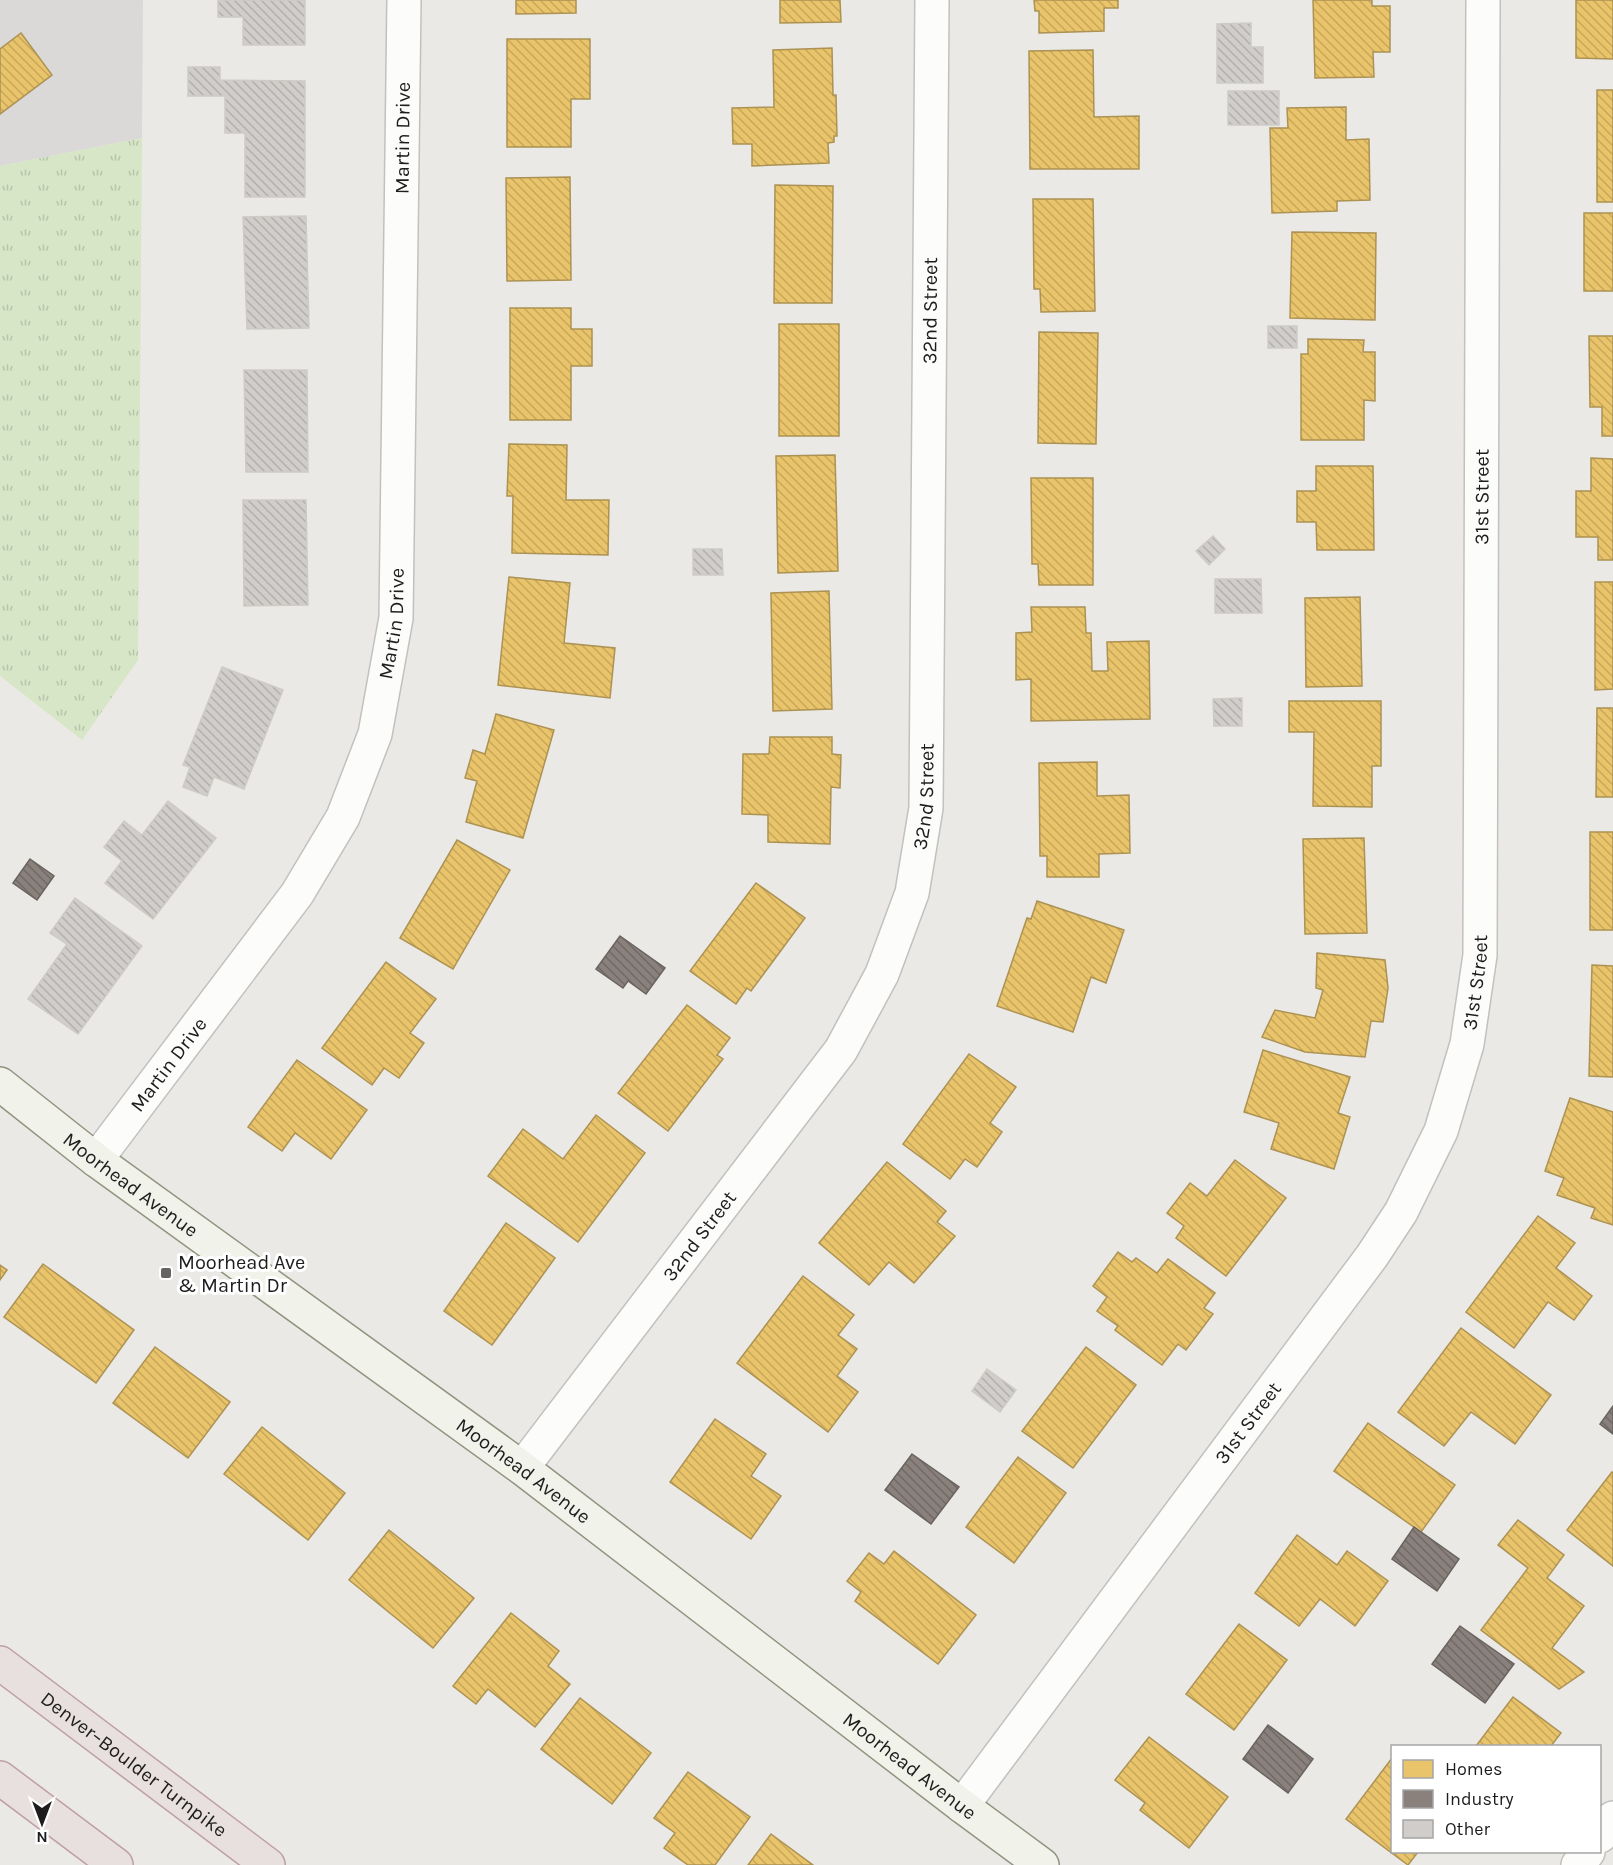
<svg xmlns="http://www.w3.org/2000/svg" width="1613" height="1865" viewBox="0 0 1613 1865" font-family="Karla,sans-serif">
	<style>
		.residential { fill: #dad9d7 }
		.grass { fill: url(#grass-tufts) }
		.homes { fill: url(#homes-back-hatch); stroke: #ac9253; stroke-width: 1.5 }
		.industry { fill: url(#industry-back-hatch); stroke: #696360; stroke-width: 1.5 }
		.building { fill: url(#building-back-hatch); stroke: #cecbc7; stroke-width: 1.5 }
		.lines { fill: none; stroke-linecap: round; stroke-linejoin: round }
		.street-casing { stroke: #c2c1c0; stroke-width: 36 }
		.secondary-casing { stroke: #91937f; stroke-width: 36 }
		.highway-casing { stroke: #be9fa6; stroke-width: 36 }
		.street { stroke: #fcfcfb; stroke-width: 33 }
		.secondary { stroke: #f1f2ea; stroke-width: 33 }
		.highway { stroke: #e8dfdf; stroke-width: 33 }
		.poi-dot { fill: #656463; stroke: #fff; stroke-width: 2 }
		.labels { text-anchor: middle; stroke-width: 6; stroke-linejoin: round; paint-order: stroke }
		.street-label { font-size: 20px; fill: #1d1d1d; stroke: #fff }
		.poi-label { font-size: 20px; fill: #1d1d1d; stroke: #fff; text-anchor: start }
	</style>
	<defs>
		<pattern id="grass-tufts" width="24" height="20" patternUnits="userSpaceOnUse" patternTransform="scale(1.5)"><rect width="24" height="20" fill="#d6e6c6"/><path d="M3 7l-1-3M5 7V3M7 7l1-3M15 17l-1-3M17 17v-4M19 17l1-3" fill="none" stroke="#b7c5aa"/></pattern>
		<pattern id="homes-back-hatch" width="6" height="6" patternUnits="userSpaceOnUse" patternTransform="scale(1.5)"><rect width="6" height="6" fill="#e9c46a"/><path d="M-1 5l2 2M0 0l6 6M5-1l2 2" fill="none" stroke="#c7a85b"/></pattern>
		<pattern id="industry-back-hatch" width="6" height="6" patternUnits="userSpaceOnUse" patternTransform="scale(1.5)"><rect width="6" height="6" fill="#8a817c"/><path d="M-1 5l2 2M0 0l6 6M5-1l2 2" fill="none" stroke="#706965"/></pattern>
		<pattern id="building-back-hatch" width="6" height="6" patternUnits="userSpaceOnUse" patternTransform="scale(1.5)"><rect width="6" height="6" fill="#d0cdca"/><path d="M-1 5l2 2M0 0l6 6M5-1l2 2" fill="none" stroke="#b2b0ad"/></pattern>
	</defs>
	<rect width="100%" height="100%" fill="#ebe9e5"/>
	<polygon class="residential" points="0,0 143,0 142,138 0,166"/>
	<polygon class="grass" points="142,138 138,660 82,740 0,676 0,166"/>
	<g class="homes">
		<polygon points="516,0 576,0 576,13 516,14"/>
		<polygon points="780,0 840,0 841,22 780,23"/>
		<polygon points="1034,0 1118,0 1118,8 1104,8 1104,31 1039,33 1039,11 1035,11"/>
		<polygon points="1313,0 1372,0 1372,6 1390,6 1390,52 1373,52 1374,77 1315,78"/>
		<polygon points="1576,0 1613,0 1613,59 1576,58"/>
		<polygon points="21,33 52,75 0,114 0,49"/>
		<polygon points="507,39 590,39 590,99 571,99 571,147 507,147"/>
		<polygon points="832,48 833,95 836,95 837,136 834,136 834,142 828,143 829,163 752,166 752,144 733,144 732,108 774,107 773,50"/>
		<polygon points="1093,50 1094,117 1139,116 1139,169 1030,169 1029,51"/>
		<rect x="1597" y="90" width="16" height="112"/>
		<polygon points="1346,107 1346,140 1369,139 1370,200 1337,201 1337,211 1272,213 1270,128 1288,128 1287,108"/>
		<polygon points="570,177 571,280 507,281 506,178"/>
		<polygon points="775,185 833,186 832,303 774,303"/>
		<polygon points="1033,199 1093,199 1095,311 1041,312 1040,289 1034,289"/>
		<rect x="1584" y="213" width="29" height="78"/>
		<polygon points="1292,232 1376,233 1375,320 1290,318"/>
		<polygon points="510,308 571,308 571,329 592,329 592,366 571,366 571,420 510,420"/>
		<rect x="779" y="324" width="60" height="112"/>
		<polygon points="1039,332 1098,333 1096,444 1038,443"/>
		<polygon points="1589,336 1613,336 1613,436 1602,436 1602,407 1590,407"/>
		<polygon points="1308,339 1364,340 1363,352 1375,352 1375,401 1364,400 1364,440 1301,440 1301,354 1308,354"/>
		<polygon points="509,444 567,445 566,500 609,500 608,555 512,553 513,496 507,496"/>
		<polygon points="835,455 838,571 778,573 776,456"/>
		<polygon points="1591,458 1613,459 1613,560 1598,560 1598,537 1576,537 1576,491 1591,491"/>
		<polygon points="1316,466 1373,466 1374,550 1317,550 1316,522 1297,522 1297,491 1316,491"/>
		<polygon points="1031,478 1093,478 1093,585 1039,585 1038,564 1032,564"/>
		<polygon points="509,577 570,583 564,643 615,648 610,698 498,685"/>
		<polygon points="1595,582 1613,582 1613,689 1595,690"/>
		<polygon points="829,591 832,709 773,711 771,593"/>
		<polygon points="1360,597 1362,686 1306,687 1305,598"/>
		<polygon points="1031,607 1085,607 1086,633 1091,633 1092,671 1108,671 1107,642 1149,641 1150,719 1031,721 1031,679 1016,680 1016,633 1032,632"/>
		<polygon points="1289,701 1381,701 1381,766 1372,766 1372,807 1313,806 1314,732 1289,732"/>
		<polygon points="1597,708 1613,708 1613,797 1596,797"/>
		<polygon points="496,714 554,730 523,838 466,822 477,781 465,778 473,750 485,754"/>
		<polygon points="770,737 832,737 832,754 841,755 840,788 831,787 830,844 768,842 768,815 742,814 743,754 769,754"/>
		<polygon points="1097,762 1097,796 1129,795 1130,853 1099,854 1099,877 1047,877 1047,856 1040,856 1039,763"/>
		<rect x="1590" y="832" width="23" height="98"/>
		<polygon points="1364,838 1367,933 1305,934 1303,839"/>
		<polygon points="457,840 510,870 453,969 400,938"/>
		<polygon points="756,883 805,918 751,991 747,988 736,1004 690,971"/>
		<polygon points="1037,901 1124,930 1106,983 1091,977 1073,1032 997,1006 1027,918 1031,919"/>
		<polygon points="1317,953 1385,960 1388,988 1383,1022 1371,1021 1365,1057 1305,1052 1262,1037 1275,1010 1315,1018 1323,990 1316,988"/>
		<polygon points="386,962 436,999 410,1033 424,1043 399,1078 384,1068 372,1085 322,1048"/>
		<polygon points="1592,965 1613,966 1613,1077 1589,1076"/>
		<polygon points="687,1005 730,1038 717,1055 723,1059 668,1131 618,1093"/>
		<polygon points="1263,1050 1350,1077 1338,1113 1350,1117 1334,1169 1271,1149 1279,1123 1244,1112"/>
		<polygon points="969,1054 1016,1087 990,1123 1002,1132 977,1167 965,1159 950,1179 903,1144"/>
		<polygon points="297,1060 367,1110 331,1159 295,1133 282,1151 248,1127"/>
		<polygon points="1570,1098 1613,1112 1613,1225 1591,1218 1595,1208 1557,1195 1564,1178 1545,1171"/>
		<polygon points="596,1115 645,1153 578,1242 488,1176 523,1129 563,1159"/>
		<polygon points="1235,1160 1286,1198 1226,1276 1176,1238 1184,1226 1167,1213 1190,1183 1207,1196"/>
		<polygon points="887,1162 946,1211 937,1222 955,1236 914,1283 889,1262 869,1285 819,1243"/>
		<polygon points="1538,1216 1575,1243 1556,1268 1592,1296 1574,1320 1548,1302 1514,1348 1466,1312"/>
		<polygon points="506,1223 555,1258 492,1345 444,1311"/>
		<polygon points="1118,1252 1132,1262 1136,1258 1157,1273 1168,1259 1215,1293 1204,1308 1213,1314 1186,1350 1178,1344 1162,1365 1115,1330 1118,1326 1097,1311 1107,1297 1093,1286"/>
		<polygon points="43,1264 134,1330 96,1383 4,1317"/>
		<polygon points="0,1265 7,1270 0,1280"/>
		<polygon points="803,1276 854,1315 838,1335 857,1349 837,1376 858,1392 828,1432 737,1363"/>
		<polygon points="1461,1328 1551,1395 1515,1444 1471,1412 1444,1446 1398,1412"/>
		<polygon points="155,1347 230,1402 188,1458 113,1403"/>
		<polygon points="1086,1347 1136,1385 1073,1468 1022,1431"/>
		<polygon points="715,1419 766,1454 751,1476 781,1496 751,1539 670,1482"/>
		<polygon points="1368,1423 1455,1485 1421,1532 1334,1471"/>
		<polygon points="262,1427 345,1493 308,1540 224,1474"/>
		<polygon points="1018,1457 1066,1493 1014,1563 966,1527"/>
		<polygon points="1612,1472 1613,1473 1613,1566 1567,1530"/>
		<polygon points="1518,1520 1564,1555 1547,1578 1584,1606 1552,1648 1584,1672 1559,1689 1481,1630 1528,1568 1498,1545"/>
		<polygon points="389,1530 474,1598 433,1648 349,1580"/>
		<polygon points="1297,1535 1337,1565 1347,1551 1388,1581 1355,1626 1320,1599 1299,1626 1255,1593"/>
		<polygon points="894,1551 976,1615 938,1664 855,1601 861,1592 847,1581 869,1553 884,1564"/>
		<polygon points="511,1613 559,1651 548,1666 570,1684 535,1727 488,1689 476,1704 453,1686"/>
		<polygon points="1239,1624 1287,1660 1234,1730 1186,1694"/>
		<polygon points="1513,1697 1561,1733 1551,1746 1476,1746"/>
		<polygon points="580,1698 651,1753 612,1804 541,1749"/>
		<polygon points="1149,1737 1228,1797 1189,1848 1140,1810 1145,1803 1115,1780"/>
		<polygon points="1392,1758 1392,1852 1418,1852 1408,1865 1346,1819"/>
		<polygon points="688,1772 750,1817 715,1865 688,1865 664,1848 675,1833 654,1818"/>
		<polygon points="771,1834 813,1865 748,1865"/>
	</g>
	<g class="industry">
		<polygon points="30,859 54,876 37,900 13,883"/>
		<polygon points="620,936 665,968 646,994 628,981 623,988 596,969"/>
		<polygon points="1613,1406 1613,1434 1600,1424"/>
		<polygon points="912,1454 959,1487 931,1524 885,1490"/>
		<polygon points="1414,1527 1459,1559 1437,1591 1392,1559"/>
		<polygon points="1460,1626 1514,1664 1485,1703 1432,1664"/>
		<polygon points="1268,1725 1313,1759 1288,1793 1243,1759"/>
	</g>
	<g class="building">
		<polygon points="218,0 305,0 305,45 243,45 243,17 218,17"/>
		<polygon points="1251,23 1251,47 1263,47 1263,83 1217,83 1217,24"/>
		<polygon points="188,67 220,67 220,80 305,81 305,197 245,197 245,133 225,133 225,96 188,96"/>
		<rect x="1228" y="91" width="51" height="34"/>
		<polygon points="306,216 309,328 247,329 243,217"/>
		<rect x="1268" y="326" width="29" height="22"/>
		<polygon points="244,370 307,370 308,472 246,472"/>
		<polygon points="243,500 306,500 308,605 244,606"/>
		<polygon points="1213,536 1225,549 1209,565 1196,551"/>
		<polygon points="693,549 722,549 723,575 693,575"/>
		<polygon points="1215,579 1261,579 1262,613 1215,613"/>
		<polygon points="222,667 283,690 244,789 214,777 207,796 183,787 190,767 183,765"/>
		<polygon points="1242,698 1242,726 1214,726 1213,699"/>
		<polygon points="168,801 216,838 153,919 105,883 122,861 104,847 124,821 142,835"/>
		<polygon points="75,898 142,946 78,1034 28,999 67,944 50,933"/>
		<polygon points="987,1369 1016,1390 1000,1412 972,1391"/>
	</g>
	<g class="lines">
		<g class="street-casing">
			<g id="street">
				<path id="s1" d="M96,1160l201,-266 46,-77 32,-83 21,-116 8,-618"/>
				<path id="s2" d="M522,1468l319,-418 41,-76 30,-81 14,-85 6,-808"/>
				<path id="s3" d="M962,1806l410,-550 29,-44 40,-81 26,-87 13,-89 3,-955"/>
				<polyline points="1600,1836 1613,1818"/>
				<polyline points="1578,1865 1588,1852"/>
			</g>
		</g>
		<g class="secondary-casing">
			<g id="secondary">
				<path id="s4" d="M0,1084l96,76 426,308 440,338 80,59"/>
			</g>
		</g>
		<g class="highway-casing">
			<g id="highway">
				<path id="s5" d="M0,1663l268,202"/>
				<polyline points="0,1778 116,1865"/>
			</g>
		</g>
		<use href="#street" class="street"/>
		<use href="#secondary" class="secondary"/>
		<use href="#highway" class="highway"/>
	</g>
	<rect class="poi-dot" x="160" y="1267" width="12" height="12" rx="3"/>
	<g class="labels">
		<g class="street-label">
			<text dy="7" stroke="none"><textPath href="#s1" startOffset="1110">Martin Drive</textPath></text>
			<text dy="7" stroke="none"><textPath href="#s2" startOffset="1282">32nd Street</textPath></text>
			<text dy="7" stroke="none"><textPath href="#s3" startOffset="1468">31st Street</textPath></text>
			<text dy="7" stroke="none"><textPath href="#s1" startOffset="624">Martin Drive</textPath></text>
			<text dy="7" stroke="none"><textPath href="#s2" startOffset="796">32nd Street</textPath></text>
			<text dy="7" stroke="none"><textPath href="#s3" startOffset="982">31st Street</textPath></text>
			<text dy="7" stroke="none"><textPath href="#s1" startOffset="120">Martin Drive</textPath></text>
			<text dy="7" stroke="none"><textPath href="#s4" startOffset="165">Moorhead Avenue</textPath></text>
			<text dy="7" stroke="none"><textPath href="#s2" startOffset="292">32nd Street</textPath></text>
			<text dy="7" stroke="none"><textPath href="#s3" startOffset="478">31st Street</textPath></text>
			<text dy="7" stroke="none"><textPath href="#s4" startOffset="651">Moorhead Avenue</textPath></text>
			<text dy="7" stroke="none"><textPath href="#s5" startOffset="168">Denver–Boulder Turnpike</textPath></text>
			<text dy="7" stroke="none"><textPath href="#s4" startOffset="1137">Moorhead Avenue</textPath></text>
		</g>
		<g class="poi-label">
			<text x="178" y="1269">Moorhead Ave<tspan x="178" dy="23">&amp; Martin Dr</tspan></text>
		</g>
	</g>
	<rect x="1391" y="1745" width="210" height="108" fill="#ffffff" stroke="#a5a5a5" stroke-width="1.5"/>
	<rect x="1403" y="1760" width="30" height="18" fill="#e9c46a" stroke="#a5a5a5" stroke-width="1.5"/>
	<text x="1445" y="1775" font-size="18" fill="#1d1d1d">Homes</text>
	<rect x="1403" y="1790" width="30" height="18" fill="#8a817c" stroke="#a5a5a5" stroke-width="1.5"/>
	<text x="1445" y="1805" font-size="18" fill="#1d1d1d">Industry</text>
	<rect x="1403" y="1820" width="30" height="18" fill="#d0cdca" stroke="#a5a5a5" stroke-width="1.5"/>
	<text x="1445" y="1835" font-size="18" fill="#1d1d1d">Other</text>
	<g transform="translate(42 1823) rotate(180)" stroke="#ffffff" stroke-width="4.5" paint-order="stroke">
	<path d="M0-4.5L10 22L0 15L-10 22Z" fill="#1d1d1d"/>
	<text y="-9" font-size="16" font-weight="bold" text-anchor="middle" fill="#1d1d1d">N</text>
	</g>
</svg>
